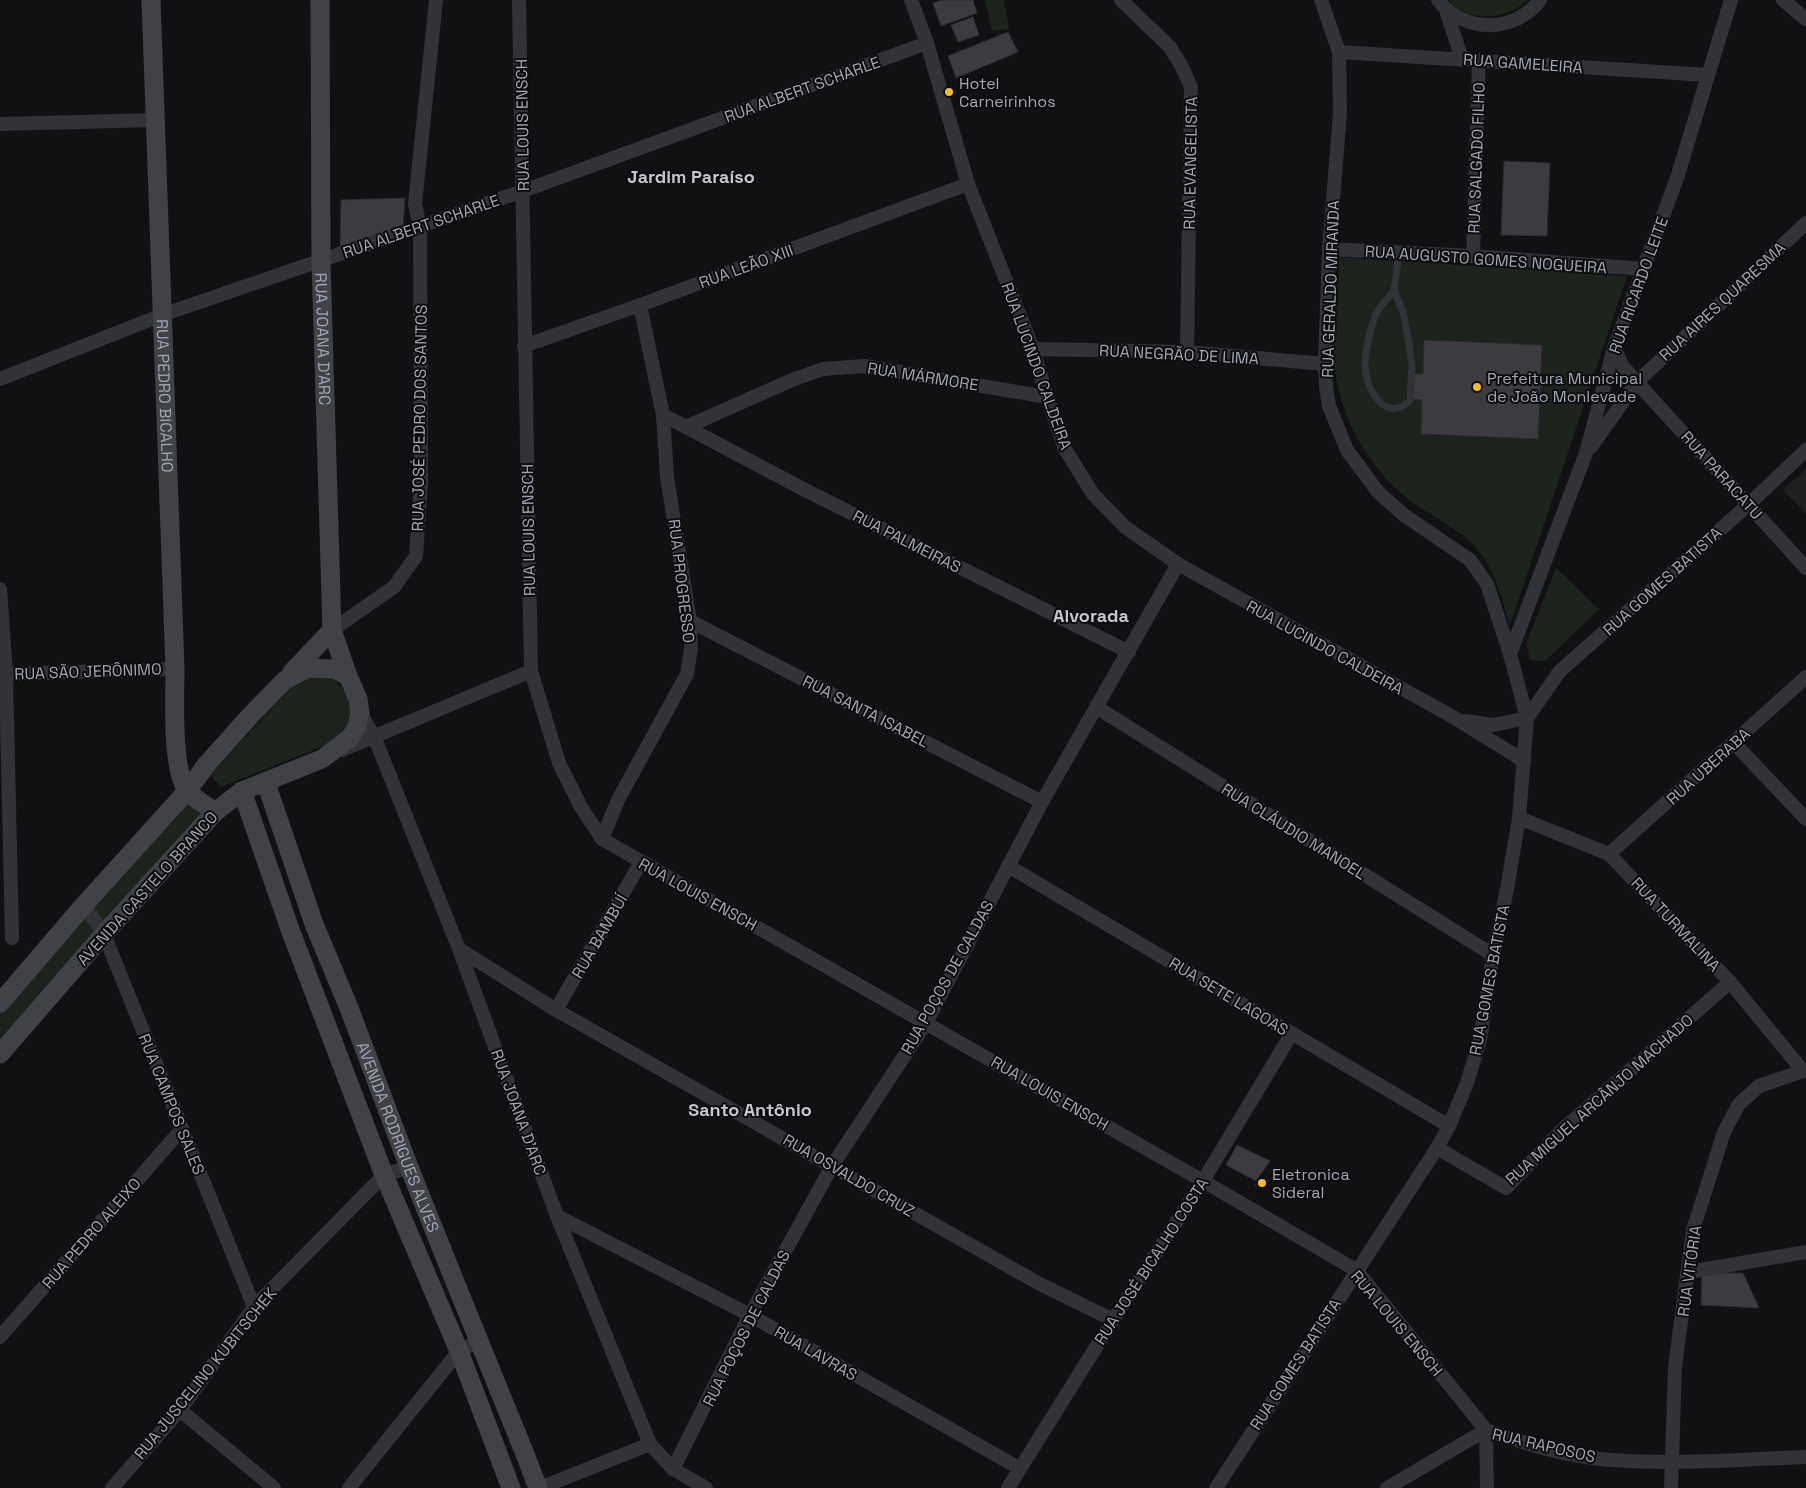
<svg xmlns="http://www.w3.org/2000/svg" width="1806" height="1488" viewBox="0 0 1806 1488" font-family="'Space Grotesk',sans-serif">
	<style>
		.built { fill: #1e1d20 }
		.green { fill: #1c231d }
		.building { fill: #3c3c40; stroke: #2c2b2f }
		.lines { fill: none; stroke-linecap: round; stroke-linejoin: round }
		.lane { stroke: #323338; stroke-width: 7 }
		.street { stroke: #323338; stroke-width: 14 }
		.secondary { stroke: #404248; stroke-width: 19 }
		.poi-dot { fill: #f1bd2b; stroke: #0d0c0e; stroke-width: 2 }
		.labels { text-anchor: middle; stroke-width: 4; stroke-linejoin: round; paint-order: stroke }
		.street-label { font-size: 16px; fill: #a3a7b4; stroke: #0d0c0e }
		.poi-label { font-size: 16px; fill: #a3a7b4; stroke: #0d0c0e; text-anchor: start }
		.neighbourhood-label { font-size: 18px; font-weight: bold; fill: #c4c6d0; stroke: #0d0c0e }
	</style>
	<rect width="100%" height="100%" fill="#111113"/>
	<polygon class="built" points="1806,469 1806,514 1783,490"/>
	<g class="green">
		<polygon points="985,0 1004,0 1009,29 992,31"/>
		<path d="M1449,0h79c-21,19 -58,25 -79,0z"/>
		<path d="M1339,257l288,19 -117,350c-10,-32 -17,-67 -45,-89 -18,-14 -39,-24 -57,-38 -41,-33 -69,-84 -74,-136 -1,-11 1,-23 1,-34 2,-24 3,-48 4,-72z"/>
		<polygon points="1556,568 1599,609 1545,661 1530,660 1526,644"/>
		<path d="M309,676c5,0 11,-1 16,0 15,3 28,25 27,40 -2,10 -12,19 -18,26l-113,45 -11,-12 88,-95z"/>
		<polygon points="182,800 201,815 0,1044 0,1010"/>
	</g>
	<g class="building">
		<polygon points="942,0 973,0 977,13 941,26 933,3"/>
		<polygon points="973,17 979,35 958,42 951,25"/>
		<polygon points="1008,32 1018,52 956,78 948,56"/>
		<polygon points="1504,161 1550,163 1547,236 1501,235"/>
		<polygon points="405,198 403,226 340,249 341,200"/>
		<polygon points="1424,340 1542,345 1538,439 1421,434 1422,400 1412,399 1413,374 1423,374"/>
		<polygon points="1237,1145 1270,1161 1256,1181 1226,1165"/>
		<polygon points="1261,1178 1269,1181 1263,1189 1255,1185"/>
		<polygon points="1702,1273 1743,1273 1759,1308 1701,1305"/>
	</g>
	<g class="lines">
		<path class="lane" d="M1394,291c-5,6 -13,14 -17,21 -6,13 -11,36 -12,50 -1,23 18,63 45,39l2,-35 -3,-23 -6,-31 -9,-21 5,-39"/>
		<g class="street">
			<polyline points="519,0 531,671 559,763 581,807 602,839 1203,1181 1356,1270 1486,1430"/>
			<polyline points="911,0 927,43 968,184 1033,349 1047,397 1065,449 1093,494 1125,527 1178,564 1455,718 1524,761"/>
			<polyline points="1121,0 1170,47 1181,65 1191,87 1187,352"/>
			<path d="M1438,0c26,33 76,34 102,0"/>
			<polyline points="1783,0 1806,19"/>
			<polyline points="1446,10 1462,59"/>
			<polyline points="1339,52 1708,75"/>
			<polyline points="0,124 156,120"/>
			<polyline points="1329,249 1473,256 1644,269"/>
			<polyline points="1473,256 1479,60"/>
			<polyline points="524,346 640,305 968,184"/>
			<polyline points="1614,348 1623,367 1806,568"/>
			<polyline points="1033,349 1187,352 1325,364"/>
			<polyline points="0,379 162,315 523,191 927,43"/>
			<polyline points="663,415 686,427 792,380 823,369 864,366 1047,397"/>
			<polyline points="686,427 805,490 1129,652"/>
			<polyline points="1591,447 1637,382 1806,223"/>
			<polyline points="0,589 6,673 12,938"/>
			<polyline points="690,621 1042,802"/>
			<polyline points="332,630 394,587 416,556 421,483 420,227 415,204 436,0"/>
			<polyline points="1510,654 1586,453 1614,348 1677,178 1731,0"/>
			<polyline points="0,674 175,669"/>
			<polyline points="1096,707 1493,955"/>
			<polyline points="360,713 374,736 459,949 557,1216 650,1444 673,1469 706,1488"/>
			<polyline points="1527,718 1560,671 1748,505 1806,450"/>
			<polyline points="1466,721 1493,725 1527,718"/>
			<polyline points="1734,743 1806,819"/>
			<polyline points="342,750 531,671"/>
			<polyline points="1519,818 1609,854 1730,982 1803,1071"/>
			<polyline points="602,839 618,800 687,674 691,648 690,621 667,477 663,415 640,305"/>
			<polyline points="1609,854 1806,677"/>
			<polyline points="1008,866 1449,1126"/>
			<polyline points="84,905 104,934 254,1307"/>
			<polyline points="459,949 556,1010 1038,1283 1113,1320"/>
			<polyline points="556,1010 641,862"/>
			<polyline points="1437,1148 1506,1188 1561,1131 1730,982"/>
			<polyline points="557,1216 750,1315 1019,1468"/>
			<polyline points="1689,1272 1806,1252"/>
			<polyline points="0,1337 182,1129"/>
			<polyline points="180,1410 274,1488"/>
			<polyline points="1486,1430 1487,1488"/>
			<polyline points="673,1469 750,1315 832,1166 926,1023 1042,802 1178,564"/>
			<polyline points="112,1488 180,1410 254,1307 384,1175 409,1167"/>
			<polyline points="349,1488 459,1351 479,1341"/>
			<polyline points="540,1488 650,1444"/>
			<polyline points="1008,1488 1113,1320 1203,1181 1292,1033"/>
			<polyline points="1216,1488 1437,1148 1449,1126 1467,1083 1480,1040 1493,955 1507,889 1519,818 1527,718 1510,654 1487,584 1470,560 1404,515 1378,492 1347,450 1329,406 1326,387 1325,364 1329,249 1340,113 1339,52 1321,0"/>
			<path d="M1387,1488l99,-58c41,14 82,27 126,30 64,5 130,-1 194,-3"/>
			<polyline points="1671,1488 1675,1367 1693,1230 1724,1132 1739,1104 1759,1086 1806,1070"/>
		</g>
		<g class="secondary">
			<path id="s1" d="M151,0l24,669c0,26 -4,103 13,122 6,8 19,15 27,21"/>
			<path id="s2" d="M320,0l1,261 11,369 16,46"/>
			<polyline points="292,672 332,630"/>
			<path id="s3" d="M266,783l48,141 35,84 60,159 46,115 70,172 13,34"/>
			<polyline points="242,791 291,932 384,1175 459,1351 511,1488"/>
			<polyline points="0,1003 84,905 187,791 207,764 249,717 285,680 308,668 333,669 348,676 358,699 360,713 357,726 351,737 322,759 242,791 215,812 104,934 0,1054"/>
		</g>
	</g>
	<g class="poi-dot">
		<circle cx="949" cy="92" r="5"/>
		<circle cx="1477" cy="387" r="5"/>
		<circle cx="1262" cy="1183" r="5"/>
	</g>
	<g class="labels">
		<g class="street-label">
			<text transform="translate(1523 63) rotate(4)" y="6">RUA GAMELEIRA</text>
			<text transform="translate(802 89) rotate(-20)" y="6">RUA ALBERT SCHARLE</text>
			<text transform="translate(522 125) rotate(-91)" y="6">RUA LOUIS ENSCH</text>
			<text transform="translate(1476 158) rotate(-88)" y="6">RUA SALGADO FILHO</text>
			<text transform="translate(1190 163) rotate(-89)" y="6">RUA EVANGELISTA</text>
			<text transform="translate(421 226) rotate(-19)" y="6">RUA ALBERT SCHARLE</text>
			<text transform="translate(1486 259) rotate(4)" y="6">RUA AUGUSTO GOMES NOGUEIRA</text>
			<text transform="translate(746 266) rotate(-20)" y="6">RUA LEÃO XIII</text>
			<text transform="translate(1638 285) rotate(-70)" y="6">RUA RICARDO LEITE</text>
			<text transform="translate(1330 289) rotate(-88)" y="6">RUA GERALDO MIRANDA</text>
			<text transform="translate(1722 301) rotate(-43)" y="6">RUA AIRES QUARESMA</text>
			<text dy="6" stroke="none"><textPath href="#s2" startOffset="339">RUA JOANA D'ARC</textPath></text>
			<text transform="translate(1179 354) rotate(3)" y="6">RUA NEGRÃO DE LIMA</text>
			<text transform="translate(1037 366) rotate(70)" y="6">RUA LUCINDO CALDEIRA</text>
			<text transform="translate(923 376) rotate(9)" y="6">RUA MÁRMORE</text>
			<text dy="6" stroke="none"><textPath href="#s1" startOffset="396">RUA PEDRO BICALHO</textPath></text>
			<text transform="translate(419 418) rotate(-89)" y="6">RUA JOSÉ PEDRO DOS SANTOS</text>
			<text transform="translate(1722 475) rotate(48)" y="6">RUA PARACATU</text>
			<text transform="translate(528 530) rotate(-91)" y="6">RUA LOUIS ENSCH</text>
			<text transform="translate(907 541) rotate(27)" y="6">RUA PALMEIRAS</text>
			<text transform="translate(682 581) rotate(83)" y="6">RUA PROGRESSO</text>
			<text transform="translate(1662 581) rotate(-42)" y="6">RUA GOMES BATISTA</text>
			<text transform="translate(1325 647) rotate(29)" y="6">RUA LUCINDO CALDEIRA</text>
			<text transform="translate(88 671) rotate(-2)" y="6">RUA SÃO JERÔNIMO</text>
			<text transform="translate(866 711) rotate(27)" y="6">RUA SANTA ISABEL</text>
			<text transform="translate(1708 766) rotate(-42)" y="6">RUA UBERABA</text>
			<text transform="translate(1294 831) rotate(32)" y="6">RUA CLÁUDIO MANOEL</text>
			<text transform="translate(147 888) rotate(-48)" y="6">AVENIDA CASTELO BRANCO</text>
			<text transform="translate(698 894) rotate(29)" y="6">RUA LOUIS ENSCH</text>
			<text transform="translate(1676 924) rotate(47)" y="6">RUA TURMALINA</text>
			<text transform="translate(599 936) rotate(-60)" y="6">RUA BAMBUÍ</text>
			<text transform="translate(947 977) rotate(-61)" y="6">RUA POÇOS DE CALDAS</text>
			<text transform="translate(1489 980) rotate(-79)" y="6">RUA GOMES BATISTA</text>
			<text transform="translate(1229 996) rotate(31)" y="6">RUA SETE LAGOAS</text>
			<text transform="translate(1050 1093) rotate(30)" y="6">RUA LOUIS ENSCH</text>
			<text transform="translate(1599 1099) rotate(-42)" y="6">RUA MIGUEL ARCÂNJO MACHADO</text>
			<text transform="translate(172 1104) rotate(68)" y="6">RUA CAMPOS SALES</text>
			<text transform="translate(519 1112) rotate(70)" y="6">RUA JOANA D'ARC</text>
			<text dy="6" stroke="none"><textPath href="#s3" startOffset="378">AVENIDA RODRIGUES ALVES</textPath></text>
			<text transform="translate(849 1175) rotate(30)" y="6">RUA OSVALDO CRUZ</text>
			<text transform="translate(91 1233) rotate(-49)" y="6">RUA PEDRO ALEIXO</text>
			<text transform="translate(1151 1261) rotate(-57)" y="6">RUA JOSÉ BICALHO COSTA</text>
			<text transform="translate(1689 1271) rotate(-82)" y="6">RUA VITÓRIA</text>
			<text transform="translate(1397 1323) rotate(50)" y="6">RUA LOUIS ENSCH</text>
			<text transform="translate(746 1328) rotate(-63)" y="6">RUA POÇOS DE CALDAS</text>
			<text transform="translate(816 1353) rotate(30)" y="6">RUA LAVRAS</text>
			<text transform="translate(1295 1364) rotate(-57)" y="6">RUA GOMES BATISTA</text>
			<text transform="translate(205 1373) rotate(-51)" y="6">RUA JUSCELINO KUBITSCHEK</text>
			<text transform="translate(1544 1445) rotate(13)" y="6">RUA RAPOSOS</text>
		</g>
		<g class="poi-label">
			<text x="959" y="89">Hotel<tspan x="959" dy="18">Carneirinhos</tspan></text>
			<text x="1487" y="384">Prefeitura Municipal<tspan x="1487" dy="18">de João Monlevade</tspan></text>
			<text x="1272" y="1180">Eletronica<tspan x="1272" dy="18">Sideral</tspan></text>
		</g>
		<g class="neighbourhood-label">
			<text x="691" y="183">Jardim Paraíso</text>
			<text x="1091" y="622">Alvorada</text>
			<text x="750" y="1116">Santo Antônio</text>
		</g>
	</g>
</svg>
